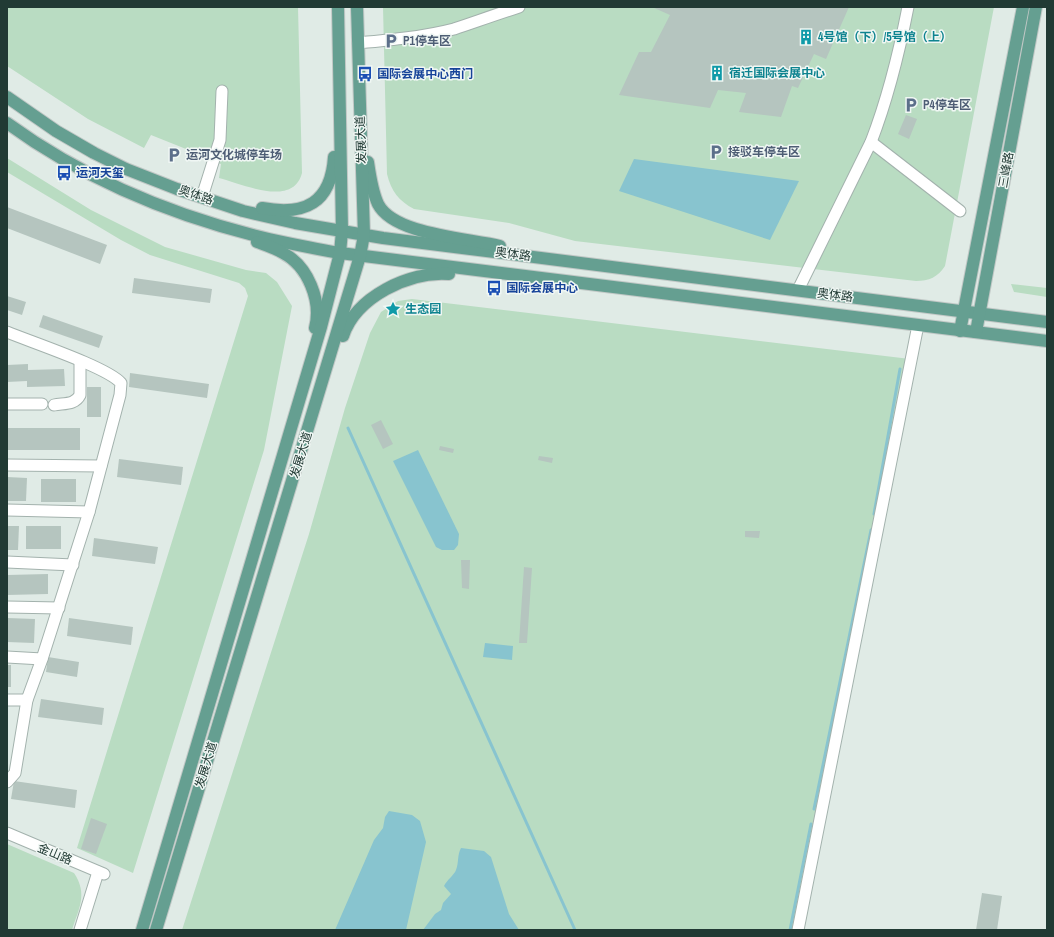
<svg xmlns="http://www.w3.org/2000/svg" width="1054" height="937" viewBox="0 0 1054 937" font-family="'Archivo Narrow','Noto Sans SC',sans-serif">
	<style>
		.green { fill: #b9dcc2 }
		.water { fill: #88c4cf }
		.lines { fill: none; stroke-linecap: round; stroke-linejoin: round }
		.stream { stroke: #88c4cf; stroke-width: 3 }
		.building { fill: #b5c5bf }
		.minor-casing { stroke: #a3b2ad; stroke-width: 13 }
		.major-casing { stroke: #c1c8c6; stroke-width: 14 }
		.minor { stroke: #fff; stroke-width: 11 }
		.major { stroke: #659f91; stroke-width: 12 }
		.labels { text-anchor: middle; stroke-width: 3; stroke-linejoin: round; paint-order: stroke }
		.culture-label { font-size: 12px; font-weight: bold; fill: #0d838f; stroke: #f0f7f4; text-anchor: start }
		.service-label { font-size: 12px; font-weight: bold; fill: #4e5e75; stroke: #f0f7f4; text-anchor: start }
		.transit-label { font-size: 12px; font-weight: bold; fill: #164399; stroke: #f0f7f4; text-anchor: start }
		.street-label { font-size: 12px; fill: #213a34; stroke: #f0f7f4 }
	</style>
	<rect width="100%" height="100%" fill="#e0ebe6"/>
	<g class="green">
		<path d="M7,7h291l4,166c-9,35 -59,11 -83,5l2,-14 -16,-5 1,-2 -55,-22 -7,13 -56,-29 -81,-53z"/>
		<path d="M383,7h611l-49,259c-7,11 -16,15 -29,15l-341,-40 -66,-18 -95,-14c-15,-8 -23,-18 -27,-35z"/>
		<polygon points="7,158 91,210 165,247 246,270 266,273 277,282 292,306 264,450 133,873 77,848 248,296 245,288 239,283 150,255 121,240 7,172"/>
		<polygon points="1011,284 1047,288 1047,297 1014,292"/>
		<polygon points="412,299 910,359 797,930 182,930 309,534 345,408 370,333 381,312 398,301"/>
		<path d="M7,844l67,29c14,21 5,35 -2,57h-65z"/>
	</g>
	<g class="water">
		<polygon points="634,159 799,181 770,240 619,191"/>
		<polygon points="418,450 459,534 458,545 454,550 442,550 436,547 393,461"/>
		<polygon points="485,643 513,646 512,660 483,657"/>
		<polygon points="389,811 412,815 420,821 426,842 406,930 335,930 374,840 383,828 385,817"/>
		<path d="M461,848l23,3 7,6 18,57 10,16h-96l12,-16 6,-4 2,-7 8,-9 -7,-8c3,-6 10,-11 12,-16 3,-7 1,-15 5,-22z"/>
	</g>
	<g class="lines">
		<g class="stream">
			<polyline points="348,428 575,930"/>
			<polyline points="874,514 900,369"/>
			<polyline points="814,809 871,530"/>
			<polyline points="790,930 811,824"/>
		</g>
	</g>
	<g class="building">
		<polygon points="652,7 849,7 826,59 814,54 798,88 792,86 781,117 739,112 746,93 718,90 710,108 619,95 639,52 651,52 670,15"/>
		<polygon points="906,115 917,119 909,139 898,134"/>
		<polygon points="7,207 107,245 100,264 7,228"/>
		<polygon points="134,278 212,289 210,303 132,293"/>
		<polygon points="7,296 26,302 22,315 7,310"/>
		<polygon points="43,315 103,336 99,348 39,327"/>
		<polygon points="28,364 28,370 64,369 65,386 27,387 27,381 7,382 7,365"/>
		<polygon points="130,373 209,384 207,398 129,387"/>
		<rect x="87" y="387" width="14" height="30"/>
		<polygon points="381,420 393,444 383,449 371,425"/>
		<rect x="7" y="428" width="73" height="22"/>
		<polygon points="440,446 454,449 453,453 439,450"/>
		<polygon points="539,456 553,458 552,463 538,460"/>
		<polygon points="119,459 183,467 181,485 117,477"/>
		<polygon points="7,477 27,478 26,501 7,501"/>
		<rect x="41" y="479" width="35" height="23"/>
		<polygon points="7,526 19,526 18,550 7,550"/>
		<rect x="26" y="526" width="35" height="23"/>
		<polygon points="745,531 760,531 759,538 745,537"/>
		<polygon points="94,538 158,547 155,564 92,556"/>
		<polygon points="461,560 470,560 469,589 462,588"/>
		<polygon points="524,567 532,568 527,643 519,643"/>
		<polygon points="48,574 48,594 7,595 7,575"/>
		<polygon points="7,618 35,619 34,643 7,642"/>
		<polygon points="69,618 133,627 131,645 67,636"/>
		<polygon points="48,657 79,662 77,677 46,672"/>
		<rect x="7" y="665" width="4" height="22"/>
		<polygon points="41,699 104,708 102,725 38,717"/>
		<polygon points="14,781 77,790 75,808 11,799"/>
		<polygon points="91,818 107,824 96,854 81,849"/>
		<polygon points="982,893 1002,896 997,930 976,930"/>
	</g>
	<g class="lines">
		<g class="minor-casing">
			<g id="minor">
				<path d="M358,43c32,-3 65,-6 96,-14 21,-7 43,-15 65,-22"/>
				<polyline points="871,142 960,211"/>
				<polyline points="202,197 220,140 222,91"/>
				<path d="M798,290l73,-148c17,-44 28,-89 37,-135"/>
				<path d="M7,332c24,10 100,35 114,51l-1,12 -31,117 -47,147 -15,41 -12,73 -8,9"/>
				<polyline points="7,404 42,404"/>
				<path d="M54,405c10,-2 21,0 26,-10v-33"/>
				<polyline points="7,465 101,466"/>
				<polyline points="7,510 89,512"/>
				<polyline points="7,562 73,565"/>
				<polyline points="7,607 59,608"/>
				<polyline points="7,657 42,659"/>
				<polyline points="7,700 27,700"/>
				<polyline points="7,833 104,874"/>
				<polyline points="80,930 98,872"/>
				<polyline points="798,930 918,325"/>
			</g>
		</g>
		<g class="major-casing">
			<g id="major">
				<polyline points="7,97 56,131 94,153 126,169 177,189 243,211 295,223 383,238 1047,322"/>
				<path d="M7,123c77,56 169,94 262,116 23,5 47,10 71,14l707,88"/>
				<path d="M368,162c2,14 4,29 10,42 16,31 90,34 122,42"/>
				<path d="M262,208c43,8 69,-5 72,-51"/>
				<path d="M257,242c8,3 18,6 26,11 25,13 39,48 32,75"/>
				<polyline points="960,331 1023,7"/>
				<polyline points="976,332 1036,7"/>
				<path d="M343,336c13,-39 66,-65 106,-62"/>
				<polyline points="142,930 321,327 340,253 342,231 338,7"/>
				<polyline points="156,930 360,256 364,235 357,7"/>
			</g>
		</g>
		<use href="#minor" class="minor"/>
		<use href="#major" class="major"/>
	</g>
	<defs>
		<g id="building-bare" transform="scale(1.2)"><path d="M-4-6H4V6H1V3H-1V6H-4ZM-2.5-4.3h1.7v1.8h-1.7ZM.8-4.3h1.7v1.8H.8ZM-2.5-1h1.7V.8h-1.7ZM.8-1h1.7V.8H.8Z" fill="#0f9aa8" stroke="#f0f7f4" stroke-width="2.5" paint-order="stroke"/></g>
		<g id="parking-bare" transform="scale(1.2)"><path d="M-3.5-5.5H1a3.5 3.5 0 0 1 0 7H-1V5.5H-3.5ZM-1-3.4V-.6H.8a1.4 1.4 0 0 0 0-2.8Z" fill="#5c6f8a" stroke="#f0f7f4" stroke-width="2.5" paint-order="stroke"/></g>
		<g id="bus-bare" transform="scale(1.2)"><path d="M-5-6H5V4H4V6H2V4H-2V6H-4V4H-5ZM-3.5-4V0h7V-4ZM-3.5 1.2v1.5H-2V1.2ZM2 1.2v1.5H3.5V1.2Z" fill="#1a4fb4" stroke="#f0f7f4" stroke-width="2.5" paint-order="stroke"/></g>
		<g id="sight-bare" transform="scale(1.2)"><path d="M0-6L1.8-2.2L6-1.7L2.9 1.2L3.7 5.4L0 3.3L-3.7 5.4L-2.9 1.2L-6-1.7L-1.8-2.2Z" fill="#0f9aa8" stroke="#f0f7f4" stroke-width="2.5" paint-order="stroke"/></g>
	</defs>
	<g fill-rule="evenodd">
		<use href="#building-bare" x="806" y="37"/>
		<use href="#parking-bare" x="391" y="41"/>
		<use href="#building-bare" x="717" y="73"/>
		<use href="#bus-bare" x="365" y="74"/>
		<use href="#parking-bare" x="911" y="105"/>
		<use href="#parking-bare" x="716" y="152"/>
		<use href="#parking-bare" x="174" y="155"/>
		<use href="#bus-bare" x="64" y="173"/>
		<use href="#bus-bare" x="494" y="288"/>
		<use href="#sight-bare" x="393" y="309"/>
	</g>
	<g class="labels">
		<g class="culture-label">
			<text x="818" y="41">4号馆（下）/5号馆（上）</text>
			<text x="729" y="77">宿迁国际会展中心</text>
			<text x="405" y="313">生态园</text>
		</g>
		<g class="service-label">
			<text x="403" y="45">P1停车区</text>
			<text x="923" y="109">P4停车区</text>
			<text x="728" y="156">接驳车停车区</text>
			<text x="186" y="159">运河文化城停车场</text>
		</g>
		<g class="transit-label">
			<text x="377" y="78">国际会展中心西门</text>
			<text x="76" y="177">运河天玺</text>
			<text x="506" y="292">国际会展中心</text>
		</g>
		<g class="street-label">
			<text transform="translate(361 140) rotate(-92)" y="4">发展大道</text>
			<text transform="translate(1006 170) rotate(-80)" y="4">三峰路</text>
			<text transform="translate(196 195) rotate(19)" y="4">奥体路</text>
			<text transform="translate(513 254) rotate(7)" y="4">奥体路</text>
			<text transform="translate(835 295) rotate(7)" y="4">奥体路</text>
			<text transform="translate(301 455) rotate(-73)" y="4">发展大道</text>
			<text transform="translate(206 765) rotate(-73)" y="4">发展大道</text>
			<text transform="translate(55 854) rotate(23)" y="4">金山路</text>
		</g>
	</g>
	<rect width="1054" height="937" fill="none" stroke="#213a34" stroke-width="16"/>
</svg>
